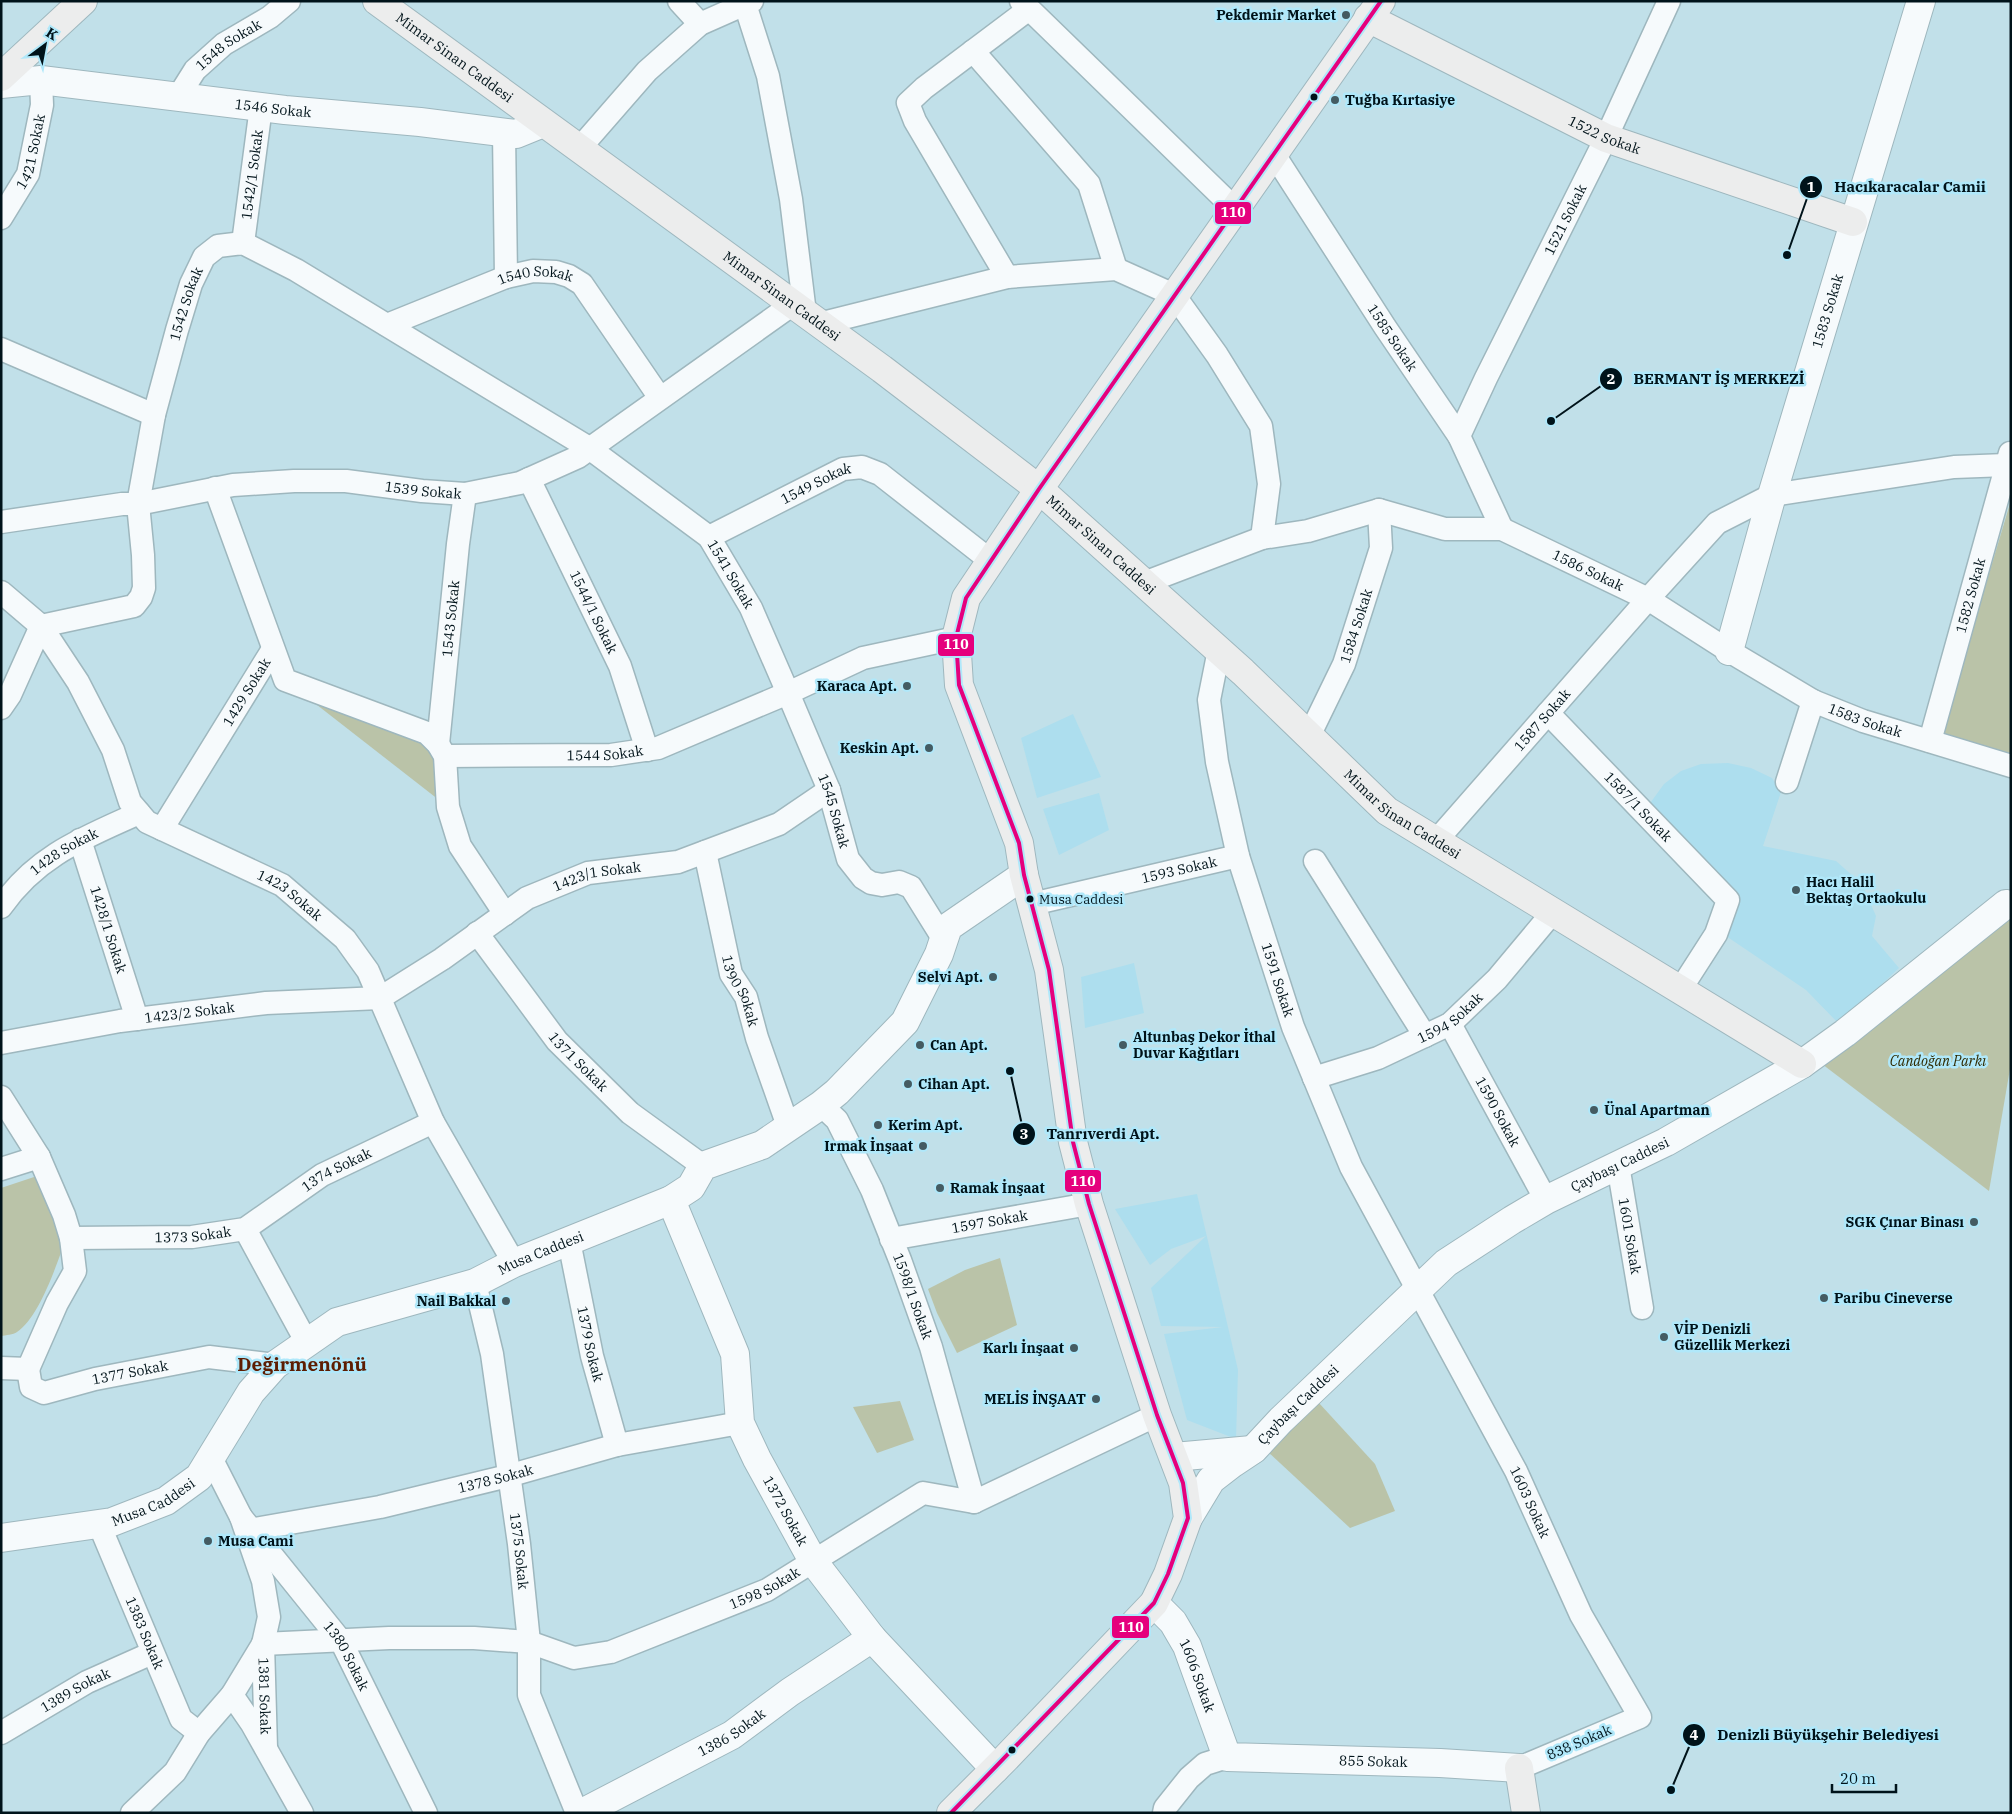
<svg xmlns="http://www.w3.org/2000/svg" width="2012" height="1814" viewBox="0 0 2012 1814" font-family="'IBM Plex Serif',serif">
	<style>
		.built { fill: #addeee }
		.green { fill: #bac3a8 }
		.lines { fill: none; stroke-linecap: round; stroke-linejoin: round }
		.minor-casing { stroke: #9eb7be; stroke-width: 25 }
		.tertiary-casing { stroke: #9eb7be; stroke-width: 30 }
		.secondary-casing { stroke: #9eb7be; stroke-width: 30 }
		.minor { stroke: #f6fafc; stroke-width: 22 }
		.tertiary { stroke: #f6fafc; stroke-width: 28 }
		.secondary { stroke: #eceded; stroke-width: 28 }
		.bus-1-casing { stroke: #b0e8fa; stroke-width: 8 }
		.bus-1 { stroke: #e5007d; stroke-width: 4 }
		.poi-dot { fill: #445b62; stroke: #b0e8fa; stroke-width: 2 }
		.bus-dot { fill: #00131a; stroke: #b0e8fa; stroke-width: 2 }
		.labels { text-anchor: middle; stroke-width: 5; stroke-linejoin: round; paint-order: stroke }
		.bus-label { font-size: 13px; fill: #00131a; stroke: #b0e8fa; text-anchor: start }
		.poi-label { font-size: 14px; font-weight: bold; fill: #00131a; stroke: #b0e8fa; text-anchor: start }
		.street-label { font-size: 14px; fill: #00131a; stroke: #b0e8fa }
		.park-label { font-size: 14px; font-style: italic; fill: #302a01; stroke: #b0e8fa }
		.district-label { font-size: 19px; font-weight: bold; fill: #5d1d02; stroke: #b0e8fa }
		.leader { fill: none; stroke: #00131a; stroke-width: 2 }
		.callout-dot { fill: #00131a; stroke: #b0e8fa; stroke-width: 2 }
		.mark-label { font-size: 15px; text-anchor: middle; font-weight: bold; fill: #fff }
		.callout-label { font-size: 15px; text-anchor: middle; font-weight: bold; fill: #00131a; stroke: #b0e8fa; stroke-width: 5; stroke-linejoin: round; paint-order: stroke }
		.line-badge { stroke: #b0e8fa; stroke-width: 2 }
		.badge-label { font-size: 14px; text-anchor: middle; font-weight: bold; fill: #fff }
	</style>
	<rect width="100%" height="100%" fill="#c1e0e9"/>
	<g class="built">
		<polygon points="1073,714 1101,777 1037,798 1021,738"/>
		<polygon points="1728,763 1751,768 1772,778 1781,792 1763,846 1836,861 1862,884 1876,916 1872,936 1899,968 1839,1024 1806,990 1723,934 1733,897 1648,806 1664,784 1681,771 1701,764"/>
		<polygon points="1099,793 1109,830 1059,855 1043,809"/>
		<polygon points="1134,963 1144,1013 1085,1028 1081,977"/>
		<polygon points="1197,1194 1238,1370 1236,1439 1187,1420 1164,1334 1223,1327 1161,1326 1151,1288 1206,1236 1171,1249 1150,1265 1115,1209"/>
	</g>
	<g class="green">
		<polygon points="2011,500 2011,757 1941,735"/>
		<polygon points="285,680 427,733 448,807"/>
		<polygon points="2011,909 2011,1063 1989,1191 1822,1064"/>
		<path d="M37,1176l30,59c-9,26 -27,82 -50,97 -4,3 -11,3 -16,4v-148z"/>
		<polygon points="1000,1258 1017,1325 957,1353 937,1313 928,1289 965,1270"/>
		<polygon points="900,1401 914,1440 877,1453 853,1407"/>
		<polygon points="1319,1403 1375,1464 1395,1511 1350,1528 1268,1452"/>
	</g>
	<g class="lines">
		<g class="minor-casing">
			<g id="minor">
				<polyline points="679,1 700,24"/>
				<polyline points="744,1 768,76 791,199 805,313"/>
				<polyline points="1021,1 1234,208"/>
				<polyline points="973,51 1089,184 1116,269"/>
				<path id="s1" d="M178,97l17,-27 29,-26 46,-27 19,-16"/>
				<polyline points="504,133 506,277"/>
				<polyline points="579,149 647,71 700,24 752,1"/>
				<path id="s2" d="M1273,153l112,174 74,109 43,93"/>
				<path id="s3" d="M1,218l27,-44 14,-69 -1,-25"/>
				<path id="s4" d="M243,243l18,-136"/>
				<polyline points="1007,277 915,121 908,103 924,88 1029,9"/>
				<polyline points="819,324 1007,277 1116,269 1174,295 1217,355 1261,426 1269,484 1262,538"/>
				<path id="s5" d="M387,325l119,-48 27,-6 23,1 13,4 13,8 78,114"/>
				<polyline points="1,349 154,415"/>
				<path id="s6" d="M1459,436l27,-58 120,-240 63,-137"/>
				<path id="s7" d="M529,479l91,187 27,84"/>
				<polyline points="215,488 285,680 427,733 438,744 445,756 448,807 460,846 505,914"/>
				<path id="s8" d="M1,522l121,-18h16l95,-19 61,-4h52l76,10 43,3 55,-11 58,-26 215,-153"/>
				<path id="s9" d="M709,537l134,-68 19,-2 18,7 111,87"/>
				<path id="s10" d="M1144,583l118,-45 46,-7 71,-21 66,19h57l146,70 81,52 84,50 50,20 148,45"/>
				<path id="s11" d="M1,592l40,34 37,56 35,68 17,52 17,20 135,63 63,54 23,32 65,151 81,141"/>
				<path id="s12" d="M1219,650l-10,50 8,62 21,94 55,171 58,140 165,304 65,144 59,102 -121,51"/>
				<path id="s13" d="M1,708l9,-13 31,-69 93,-20 7,-9 3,-9 -1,-33 -5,-51 16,-89 23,-85 14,-46 13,-27 14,-11 25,-3 53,27 293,178 120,89 42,71 37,85 41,97 19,69 15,19 8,5 11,2 17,-3 12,5 33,53"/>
				<path id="s14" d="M1548,713l180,187 -12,34 -36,56"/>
				<path id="s15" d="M1309,736l35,-72 37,-116 -2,-38"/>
				<path id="s16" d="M1930,741l80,-288"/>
				<path id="s17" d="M438,744l20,-200 7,-50"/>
				<path id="s18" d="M445,756l166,-1 47,-7 130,-55 75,-35 93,-20"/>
				<polyline points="1787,782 1813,701"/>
				<path id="s19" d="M162,829l111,-180"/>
				<path id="s20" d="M80,840l57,179"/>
				<path id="s21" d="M1436,841l212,-242 69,-76 55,-28 182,-28 52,-2"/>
				<path id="s22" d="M705,852l26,122 15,23 11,41 31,88"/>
				<polyline points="1315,861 1425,1036"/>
				<path id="s23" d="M1032,904l206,-48"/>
				<path id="s24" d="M1,907c36,-52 83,-69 138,-94"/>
				<path id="s25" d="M477,933l80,108 73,72 73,53"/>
				<path id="s26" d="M1450,1024l96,176"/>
				<path id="s27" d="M1,1043l119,-22 146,-18 114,-5 62,-39 85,-61 61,-25 90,-11 101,-38 50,-34"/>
				<path id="s28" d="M1314,1078l64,-20 72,-34 47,-45 56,-67"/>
				<polyline points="1,1097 39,1157 64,1215 71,1238 75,1271 57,1303 28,1369"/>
				<path id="s29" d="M821,1105l16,15 35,70 28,70 31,87 43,155"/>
				<path id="s30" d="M1618,1165l24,143"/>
				<polyline points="1,1169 39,1157"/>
				<polyline points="245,1229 307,1343"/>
				<path id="s31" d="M71,1238l121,-1 53,-8 77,-54 111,-53"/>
				<path id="s32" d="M891,1239l198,-35"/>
				<path id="s33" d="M569,1241l23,115 25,89"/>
				<path id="s34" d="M475,1283l17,71 27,190 10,98v53l48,118"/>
				<polyline points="1,1368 28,1369"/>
				<path id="s35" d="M28,1369l3,18 13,6 51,-14 114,-22 66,8"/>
				<path id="s36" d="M211,1458l30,59 22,64 6,36 -6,27 3,104"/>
				<path id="s37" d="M241,1517l100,124 85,172"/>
				<path id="s38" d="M99,1524l82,195 18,14"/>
				<path id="s39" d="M250,1530l130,-23 128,-31 109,-31 123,-22"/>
				<path id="s40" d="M263,1644l126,-6h85l55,4 45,16 37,-6 156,-62 156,-97 51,9 183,-87"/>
				<polyline points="232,1695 252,1724 302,1813"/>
				<path id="s41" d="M1,1733l86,-51 65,-29"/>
				<polyline points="132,1813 175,1772 199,1733 232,1695 263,1644"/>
				<polyline points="1164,1813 1165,1808 1189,1778 1205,1764 1227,1757"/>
			</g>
		</g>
		<g class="tertiary-casing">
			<g id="tertiary">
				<path id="s42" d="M1,84l40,-4 244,30 135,12 96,12 27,-11"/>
				<path id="s43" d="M1729,651l43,-156 149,-494"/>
				<path id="s44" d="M671,1200l64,154 5,69 17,36 56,102 59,77 123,131"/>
				<polyline points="1174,1457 1252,1450"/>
				<path id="s45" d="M1188,1518l23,-38 22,-17 21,-14 27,-29 165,-157 66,-43 34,-20 120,-58 136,-78 43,-31 161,-129"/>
				<path id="s46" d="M1,1538l111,-16 54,-21 33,-24 52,-85 24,-27 62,-43 138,-39 39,-20 157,-63 20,-13 12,-21 59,-21 59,-40 16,-13 68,-70 34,-68 9,-27 76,-52"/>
				<path id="s47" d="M1154,1603l19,19 14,24 40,111 213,6 79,5"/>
				<path id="s48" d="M582,1813l150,-78 58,-43 82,-54"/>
			</g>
		</g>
		<g class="secondary-casing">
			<g id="secondary">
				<path id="s49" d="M377,1l505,368 157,120 204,183 144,139 415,253"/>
				<path id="s50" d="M1368,18l238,120 247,84"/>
				<polyline points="1,77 83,1"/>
				<polyline points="1519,1768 1526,1813"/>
				<polyline points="951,1813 1005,1759 1154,1603 1168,1574 1188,1518 1183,1483 1157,1415 1089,1204 1073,1142 1049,970 1024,875 1019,843 959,685 956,638 966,598 1039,489 1381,1"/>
			</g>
		</g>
		<use href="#minor" class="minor"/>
		<use href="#tertiary" class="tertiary"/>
		<use href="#secondary" class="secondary"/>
		<g class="bus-1-casing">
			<polyline id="bus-1" points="951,1813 1154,1603 1168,1574 1188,1518 1183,1483 1157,1415 1089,1204 1073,1142 1049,970 1024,875 1019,843 959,685 956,638 966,598 1039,489 1381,1"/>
		</g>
		<use href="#bus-1" class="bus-1"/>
	</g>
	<g class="poi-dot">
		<circle cx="1346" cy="15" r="5"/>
		<circle cx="1335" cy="100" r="5"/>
		<circle cx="907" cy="686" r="5"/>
		<circle cx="929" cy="748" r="5"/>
		<circle cx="1796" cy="890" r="5"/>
		<circle cx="993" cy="977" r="5"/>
		<circle cx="920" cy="1045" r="5"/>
		<circle cx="1123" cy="1045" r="5"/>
		<circle cx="908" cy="1084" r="5"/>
		<circle cx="1594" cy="1110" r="5"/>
		<circle cx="878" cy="1125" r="5"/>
		<circle cx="923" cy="1146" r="5"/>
		<circle cx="940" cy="1188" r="5"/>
		<circle cx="1974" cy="1222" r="5"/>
		<circle cx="1824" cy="1298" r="5"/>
		<circle cx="506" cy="1301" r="5"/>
		<circle cx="1664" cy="1337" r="5"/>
		<circle cx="1074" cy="1348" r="5"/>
		<circle cx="1096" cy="1399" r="5"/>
		<circle cx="208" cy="1541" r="5"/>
	</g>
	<g class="bus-dot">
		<circle cx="1314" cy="97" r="4.5"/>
		<circle cx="1030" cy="899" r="4.5"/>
		<circle cx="1012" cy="1750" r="4.5"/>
	</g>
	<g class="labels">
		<g class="bus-label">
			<text x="1039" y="904">Musa Caddesi</text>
		</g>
		<g class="poi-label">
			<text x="1336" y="20" text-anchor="end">Pekdemir Market</text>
			<text x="1345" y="105">Tuğba Kırtasiye</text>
			<text x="897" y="691" text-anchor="end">Karaca Apt.</text>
			<text x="919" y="753" text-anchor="end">Keskin Apt.</text>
			<text x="1806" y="887">Hacı Halil<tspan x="1806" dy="16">Bektaş Ortaokulu</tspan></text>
			<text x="983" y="982" text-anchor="end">Selvi Apt.</text>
			<text x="1133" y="1042">Altunbaş Dekor İthal<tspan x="1133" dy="16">Duvar Kağıtları</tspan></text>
			<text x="930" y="1050">Can Apt.</text>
			<text x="918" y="1089">Cihan Apt.</text>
			<text x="1604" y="1115">Ünal Apartman</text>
			<text x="888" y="1130">Kerim Apt.</text>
			<text x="913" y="1151" text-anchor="end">Irmak İnşaat</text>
			<text x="950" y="1193">Ramak İnşaat</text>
			<text x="1964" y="1227" text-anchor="end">SGK Çınar Binası</text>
			<text x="1834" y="1303">Paribu Cineverse</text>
			<text x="496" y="1306" text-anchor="end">Nail Bakkal</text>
			<text x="1674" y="1334">VİP Denizli<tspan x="1674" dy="16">Güzellik Merkezi</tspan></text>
			<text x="1064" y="1353" text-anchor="end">Karlı İnşaat</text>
			<text x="1086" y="1404" text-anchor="end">MELİS İNŞAAT</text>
			<text x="218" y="1546">Musa Cami</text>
		</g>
		<g class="street-label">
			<text dy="5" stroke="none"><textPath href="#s1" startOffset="74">1548 Sokak</textPath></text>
			<text dy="5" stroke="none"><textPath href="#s49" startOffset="96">Mimar Sinan Caddesi</textPath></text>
			<text dy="5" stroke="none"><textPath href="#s42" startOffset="274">1546 Sokak</textPath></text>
			<text dy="5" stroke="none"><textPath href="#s50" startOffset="264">1522 Sokak</textPath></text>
			<text dy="5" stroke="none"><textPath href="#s3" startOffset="74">1421 Sokak</textPath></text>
			<text dy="5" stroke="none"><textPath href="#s4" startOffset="69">1542/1 Sokak</textPath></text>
			<text dy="5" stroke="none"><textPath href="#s6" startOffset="241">1521 Sokak</textPath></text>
			<text dy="5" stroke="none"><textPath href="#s5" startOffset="158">1540 Sokak</textPath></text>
			<text dy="5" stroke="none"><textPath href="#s49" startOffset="501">Mimar Sinan Caddesi</textPath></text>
			<text dy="5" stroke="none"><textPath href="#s13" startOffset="498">1542 Sokak</textPath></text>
			<text dy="5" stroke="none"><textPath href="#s43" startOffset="354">1583 Sokak</textPath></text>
			<text dy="5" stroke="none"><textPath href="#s2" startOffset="220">1585 Sokak</textPath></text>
			<text dy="5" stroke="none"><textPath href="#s9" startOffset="120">1549 Sokak</textPath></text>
			<text dy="5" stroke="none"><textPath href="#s8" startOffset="426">1539 Sokak</textPath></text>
			<text dy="5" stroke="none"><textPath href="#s49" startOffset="906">Mimar Sinan Caddesi</textPath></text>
			<text dy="5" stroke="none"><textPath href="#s10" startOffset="468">1586 Sokak</textPath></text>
			<text dy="5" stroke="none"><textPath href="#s13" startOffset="1186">1541 Sokak</textPath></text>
			<text dy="5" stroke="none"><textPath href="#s16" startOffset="151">1582 Sokak</textPath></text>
			<text dy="5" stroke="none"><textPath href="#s7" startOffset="148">1544/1 Sokak</textPath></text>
			<text dy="5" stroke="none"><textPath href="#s17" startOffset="126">1543 Sokak</textPath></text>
			<text dy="5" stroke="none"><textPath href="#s15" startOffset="120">1584 Sokak</textPath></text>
			<text dy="5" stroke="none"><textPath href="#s19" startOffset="161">1429 Sokak</textPath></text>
			<text dy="5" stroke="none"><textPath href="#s21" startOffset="161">1587 Sokak</textPath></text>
			<text dy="5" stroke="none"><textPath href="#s10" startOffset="784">1583 Sokak</textPath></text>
			<text dy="5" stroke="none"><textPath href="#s18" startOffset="160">1544 Sokak</textPath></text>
			<text dy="5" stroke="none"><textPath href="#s14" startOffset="130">1587/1 Sokak</textPath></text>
			<text dy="5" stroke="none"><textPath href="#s13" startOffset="1445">1545 Sokak</textPath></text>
			<text dy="5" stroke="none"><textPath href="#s49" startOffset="1311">Mimar Sinan Caddesi</textPath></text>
			<text dy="5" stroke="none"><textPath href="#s24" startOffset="85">1428 Sokak</textPath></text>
			<text dy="5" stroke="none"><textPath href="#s23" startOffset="151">1593 Sokak</textPath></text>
			<text dy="5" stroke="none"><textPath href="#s27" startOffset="634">1423/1 Sokak</textPath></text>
			<text dy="5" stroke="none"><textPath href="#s11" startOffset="438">1423 Sokak</textPath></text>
			<text dy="5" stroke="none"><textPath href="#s20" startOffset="94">1428/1 Sokak</textPath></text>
			<text dy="5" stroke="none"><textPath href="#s12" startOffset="340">1591 Sokak</textPath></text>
			<text dy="5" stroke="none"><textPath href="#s22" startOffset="144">1390 Sokak</textPath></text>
			<text dy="5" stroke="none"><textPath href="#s27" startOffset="191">1423/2 Sokak</textPath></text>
			<text dy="5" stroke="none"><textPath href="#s28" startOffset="150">1594 Sokak</textPath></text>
			<text dy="5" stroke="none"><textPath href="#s25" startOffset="164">1371 Sokak</textPath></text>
			<text dy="5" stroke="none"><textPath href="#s26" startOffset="100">1590 Sokak</textPath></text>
			<text dy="5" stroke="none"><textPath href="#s45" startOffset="565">Çaybaşı Caddesi</textPath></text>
			<text dy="5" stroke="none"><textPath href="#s31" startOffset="284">1374 Sokak</textPath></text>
			<text dy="5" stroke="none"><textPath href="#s32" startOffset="100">1597 Sokak</textPath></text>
			<text dy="5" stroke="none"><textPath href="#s31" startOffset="122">1373 Sokak</textPath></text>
			<text dy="5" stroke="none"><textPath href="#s30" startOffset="72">1601 Sokak</textPath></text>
			<text dy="5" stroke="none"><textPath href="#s46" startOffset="638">Musa Caddesi</textPath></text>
			<text dy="5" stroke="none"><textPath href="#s29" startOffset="214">1598/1 Sokak</textPath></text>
			<text dy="5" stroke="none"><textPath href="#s33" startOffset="105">1379 Sokak</textPath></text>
			<text dy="5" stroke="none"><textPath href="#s35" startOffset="121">1377 Sokak</textPath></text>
			<text dy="5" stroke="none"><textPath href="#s45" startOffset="160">Çaybaşı Caddesi</textPath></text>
			<text dy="5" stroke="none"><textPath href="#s39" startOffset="251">1378 Sokak</textPath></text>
			<text dy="5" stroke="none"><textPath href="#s46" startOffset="158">Musa Caddesi</textPath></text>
			<text dy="5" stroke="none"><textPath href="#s12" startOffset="921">1603 Sokak</textPath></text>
			<text dy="5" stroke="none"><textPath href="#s44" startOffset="335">1372 Sokak</textPath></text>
			<text dy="5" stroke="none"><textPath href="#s34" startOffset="272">1375 Sokak</textPath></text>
			<text dy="5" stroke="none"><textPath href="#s40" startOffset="518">1598 Sokak</textPath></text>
			<text dy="5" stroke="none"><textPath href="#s38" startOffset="118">1383 Sokak</textPath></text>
			<text dy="5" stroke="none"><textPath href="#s37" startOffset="175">1380 Sokak</textPath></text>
			<text dy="5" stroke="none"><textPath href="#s47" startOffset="86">1606 Sokak</textPath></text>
			<text dy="5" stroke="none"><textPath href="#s41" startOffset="86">1389 Sokak</textPath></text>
			<text dy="5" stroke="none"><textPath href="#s36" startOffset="250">1381 Sokak</textPath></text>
			<text dy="5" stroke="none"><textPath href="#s48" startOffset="170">1386 Sokak</textPath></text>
			<text transform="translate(1579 1742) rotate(-23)" y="5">838 Sokak</text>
			<text dy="5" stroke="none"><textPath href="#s47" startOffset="319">855 Sokak</textPath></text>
		</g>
		<g class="park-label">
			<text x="1938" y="1066">Candoğan Parkı</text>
		</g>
		<g class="district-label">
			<text x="302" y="1371">Değirmenönü</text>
		</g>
	</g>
	<path class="leader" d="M1787 255L1811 187M1551 421L1611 379M1010 1071L1024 1134M1671 1790L1694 1735"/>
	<g class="callout-dot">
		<circle cx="1787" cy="255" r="5"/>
		<circle cx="1551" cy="421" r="5"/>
		<circle cx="1010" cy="1071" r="5"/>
		<circle cx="1671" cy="1790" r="5"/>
		<circle cx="1811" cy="187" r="12"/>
		<circle cx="1611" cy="379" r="12"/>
		<circle cx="1024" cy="1134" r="12"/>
		<circle cx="1694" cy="1735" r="12"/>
	</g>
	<g class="mark-label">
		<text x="1811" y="192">1</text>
		<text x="1611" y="384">2</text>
		<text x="1024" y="1139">3</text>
		<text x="1694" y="1740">4</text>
	</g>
	<g class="callout-label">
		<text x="1910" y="192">Hacıkaracalar Camii</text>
		<text x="1719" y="384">BERMANT İŞ MERKEZİ</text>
		<text x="1103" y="1139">Tanrıverdi Apt.</text>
		<text x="1828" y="1740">Denizli Büyükşehir Belediyesi</text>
	</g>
	<g class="line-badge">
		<rect x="1214" y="201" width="38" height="24" rx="5" fill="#e5007d"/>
		<rect x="937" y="633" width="38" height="24" rx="5" fill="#e5007d"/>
		<rect x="1064" y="1169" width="38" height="24" rx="5" fill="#e5007d"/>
		<rect x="1111" y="1615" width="39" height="24" rx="5" fill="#e5007d"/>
	</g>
	<g class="badge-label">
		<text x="1233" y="217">110</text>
		<text x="956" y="649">110</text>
		<text x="1083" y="1186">110</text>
		<text x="1131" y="1632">110</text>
	</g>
	<rect width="2012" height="1814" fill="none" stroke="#00131a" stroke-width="5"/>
	<g transform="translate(45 45) rotate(32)" stroke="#b0e8fa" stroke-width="4" paint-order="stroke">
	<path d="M0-4L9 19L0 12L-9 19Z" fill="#00131a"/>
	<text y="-8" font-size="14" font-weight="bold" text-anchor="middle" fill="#00131a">K</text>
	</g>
	<path d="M1832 1784v8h64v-8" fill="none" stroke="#00131a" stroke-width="2.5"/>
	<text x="1840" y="1784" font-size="15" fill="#00131a" stroke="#b0e8fa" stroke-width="4" paint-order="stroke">20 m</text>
</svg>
